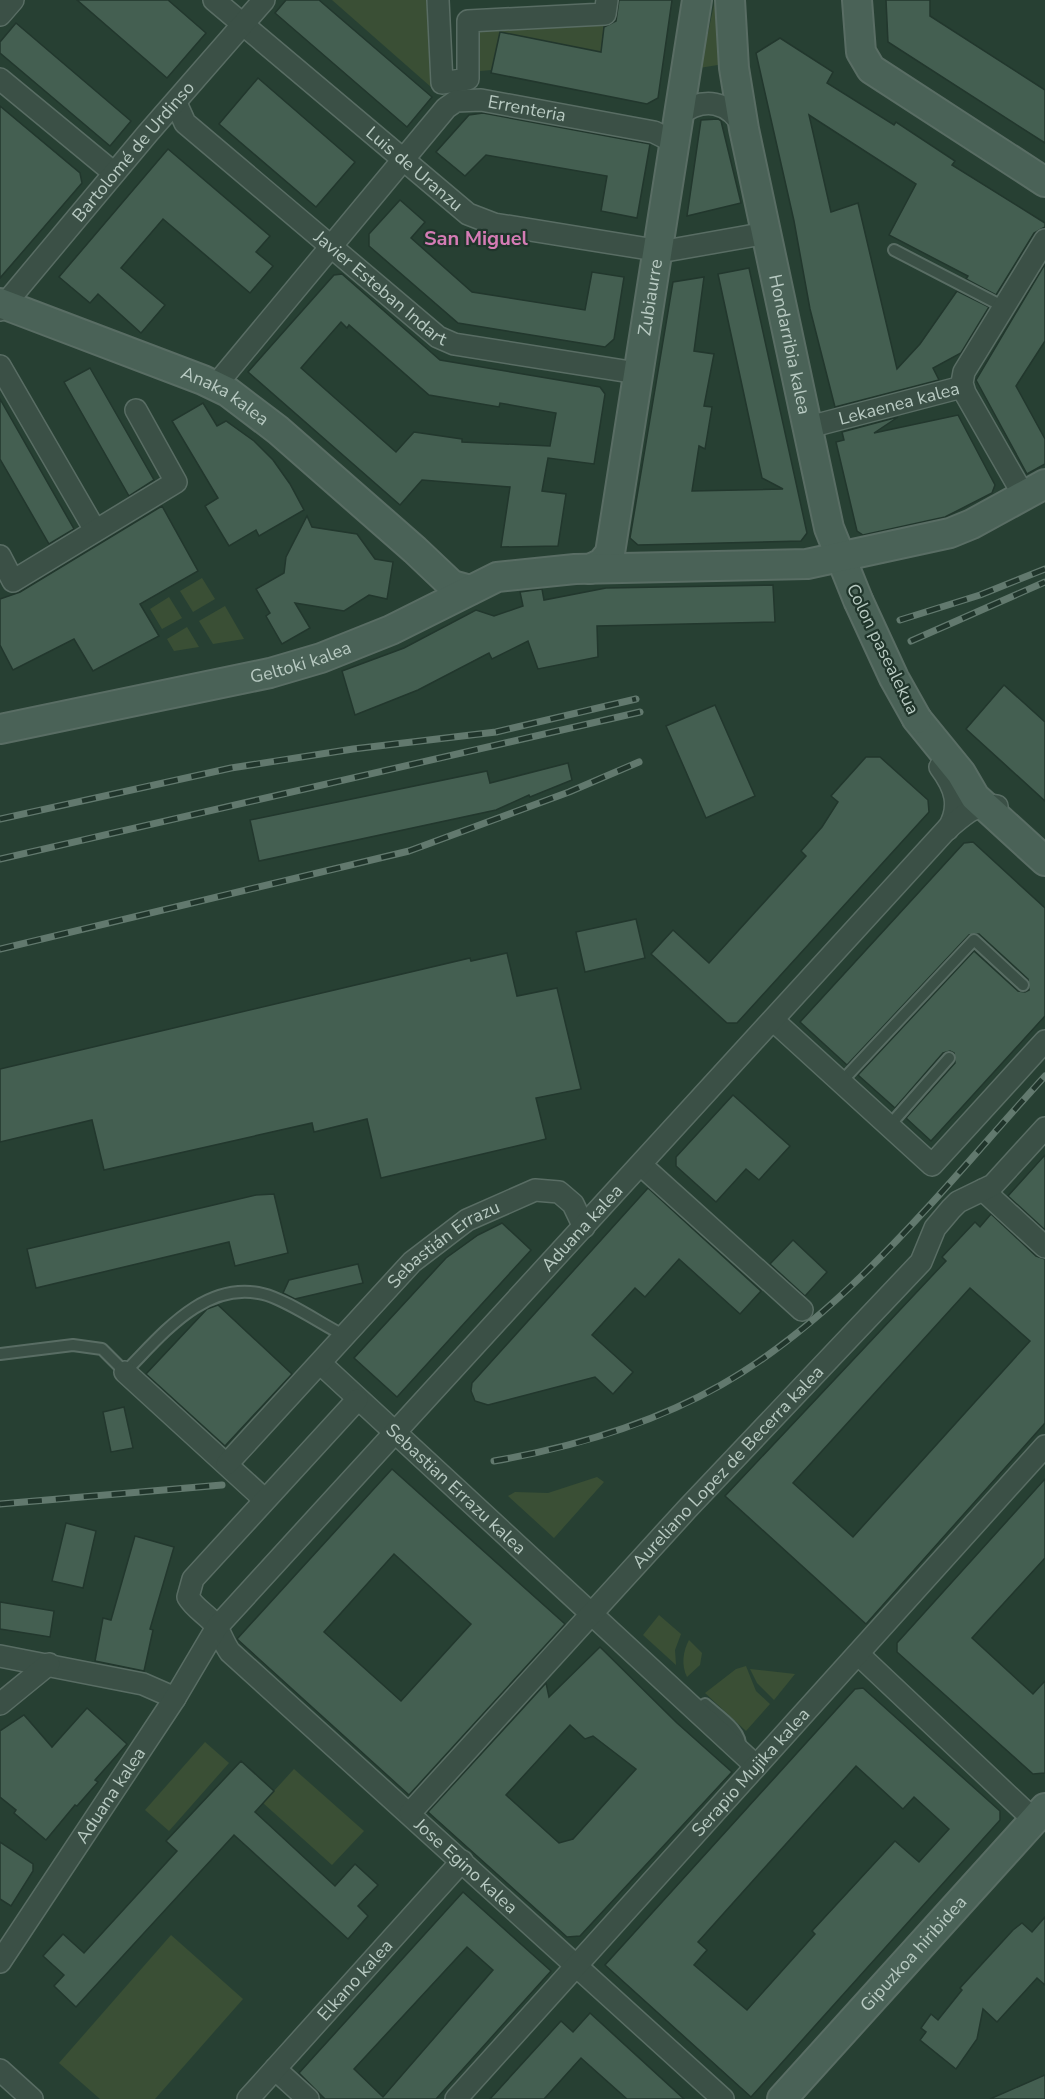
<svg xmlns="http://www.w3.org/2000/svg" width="1045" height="2099" viewBox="0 0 1045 2099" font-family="'Nunito Sans',sans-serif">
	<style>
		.green { fill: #3a4f35 }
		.building { fill: #445f51; stroke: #22372d; stroke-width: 1.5; fill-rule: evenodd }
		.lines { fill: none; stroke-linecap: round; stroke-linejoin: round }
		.lane-casing { stroke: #596d64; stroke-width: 14 }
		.street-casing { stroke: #596d64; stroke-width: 24 }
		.secondary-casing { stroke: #596d64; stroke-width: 32 }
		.lane { stroke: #3b5046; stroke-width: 10 }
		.street { stroke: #3b5046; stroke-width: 21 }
		.secondary { stroke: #4a6257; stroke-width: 28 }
		.rail-casing { stroke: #62796e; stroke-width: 7 }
		.rail { stroke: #20352b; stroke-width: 4.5; stroke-dasharray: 14; stroke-linecap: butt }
		.secondary-bridge-casing { stroke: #596d64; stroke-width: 32; stroke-linecap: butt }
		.secondary-bridge { stroke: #4a6257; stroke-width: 28 }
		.labels { text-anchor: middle; stroke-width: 4.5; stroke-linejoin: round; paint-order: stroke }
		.street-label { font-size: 18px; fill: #b8cac2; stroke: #20352b }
		.neighbourhood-label { font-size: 20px; font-weight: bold; fill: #d57cb5; stroke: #20352b }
	</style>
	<rect width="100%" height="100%" fill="#274033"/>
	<g class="green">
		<polygon points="332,0 438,0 442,83 431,87"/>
		<polygon points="715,0 720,0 724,64 693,69 708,33"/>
		<polygon points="605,14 601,52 501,32 492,70 468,72 468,21"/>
		<polygon points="202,578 215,599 193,612 180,591"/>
		<polygon points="169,597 182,618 162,629 150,609"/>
		<polygon points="225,606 244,639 213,644 199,621"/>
		<polygon points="187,627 199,647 174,651 167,639"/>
		<polygon points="597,1477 604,1482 554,1538 508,1496 515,1492 548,1493"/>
		<polygon points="659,1615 681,1634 675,1650 676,1665 643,1635"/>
		<path d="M689,1640l13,13 -2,12 -13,12c-6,-12 -4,-26 2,-37z"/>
		<polygon points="746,1666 756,1691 770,1704 746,1731 705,1693 736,1669"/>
		<polygon points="750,1669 795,1674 774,1700 757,1683"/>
		<polygon points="205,1742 229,1763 169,1831 145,1810"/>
		<polygon points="294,1769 364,1831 332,1865 263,1803"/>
		<polygon points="171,1935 243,1999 155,2099 100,2099 59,2063"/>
	</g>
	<g class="building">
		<polygon points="77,0 168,0 206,33 167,78"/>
		<polygon points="286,0 319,0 432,97 407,127 275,13"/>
		<polygon points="619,0 672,0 658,98 647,104 491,73 500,32 601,52 604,27 616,21"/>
		<polygon points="886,0 930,0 930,16 1045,90 1045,143 888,42"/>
		<polygon points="16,23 131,121 110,146 0,53 0,42"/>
		<polygon points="780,38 833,72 827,83 894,125 896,122 955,161 952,165 1045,223 1045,227 1034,233 996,295 966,279 968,276 889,235 916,184 809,115 831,212 858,203 897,369 920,344 957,291 989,307 961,353 933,368 939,380 835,407 810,309 794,221 756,53"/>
		<polygon points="258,78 355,162 316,207 219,124"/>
		<polygon points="0,106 80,173 82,183 0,278"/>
		<polygon points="483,113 650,144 637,218 601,211 607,176 486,155 465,176 436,152 469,115"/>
		<polygon points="718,119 721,121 741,203 687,216 701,120"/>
		<polygon points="168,149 270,236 256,252 273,266 250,293 163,219 121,268 165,305 141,333 98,294 90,303 59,277"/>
		<polygon points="400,200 425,222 411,238 472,292 585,310 592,272 624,277 614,339 605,347 458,323 369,246 369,234"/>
		<polygon points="1045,264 1045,341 1016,386 1045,439 1045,464 1027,474 976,380"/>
		<polygon points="749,268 807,533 801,541 638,545 630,538 673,282 704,277 694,351 714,354 704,406 712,407 705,449 699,446 692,491 783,489 762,478 718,274"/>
		<path d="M342,274l98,86 160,27 5,7 -11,70 -46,-6 -6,33 24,3 -8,52 -57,1 9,-60 -88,-7 -22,25 -152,-133 86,-97zM341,322l6,6 2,-3 80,70 70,12 1,-4 56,10 -6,33 -88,-4v-3l-48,-7 -18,20 -95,-84z"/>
		<polygon points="90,368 154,480 129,496 64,382"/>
		<polygon points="0,399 74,529 49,544 0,459"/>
		<polygon points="203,403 217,426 226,421 254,441 273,460 290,484 304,510 259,536 256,530 229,546 205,506 218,498 172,421"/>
		<polygon points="958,415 995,485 992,493 945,517 863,535 857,531 836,442 844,440 842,432 898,417 874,433"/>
		<polygon points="162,506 198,571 140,604 159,636 93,671 74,639 13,670 0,645 0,599 20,592"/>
		<polygon points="307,516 312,527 357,534 375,559 393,562 387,599 369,595 344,611 295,603 310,628 282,644 266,616 270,613 256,589 284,573 286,557"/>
		<polygon points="773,585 775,622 597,626 598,657 538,669 528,641 492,659 489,653 418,690 355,715 342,671 404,648 476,610 494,616 523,606 520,592 542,589 544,600 606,588"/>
		<polygon points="1004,685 1045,722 1045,801 966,729"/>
		<polygon points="715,705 755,796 706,818 666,726"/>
		<polygon points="866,757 880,757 928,800 929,812 737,1023 727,1023 651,954 673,930 709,963 806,856 801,851 822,827 838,802 831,796"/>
		<polygon points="568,763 572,780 530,797 529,795 496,810 259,861 250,820 487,771 490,783"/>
		<polygon points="973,842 1045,908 1045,1016 931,1141 906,1118 955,1063 954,1053 950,1051 943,1053 895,1108 858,1075 974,951 1018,991 1025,992 1029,990 1028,979 979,934 969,935 847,1065 800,1022 964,843"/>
		<polygon points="636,919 645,958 585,972 576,932"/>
		<polygon points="507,953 517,996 557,988 581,1089 536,1098 546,1139 381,1178 367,1119 314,1132 312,1123 104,1170 92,1120 0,1142 0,1069 470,958 471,961"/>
		<polygon points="733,1095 790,1146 759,1180 746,1169 716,1202 676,1166 676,1157"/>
		<polygon points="1045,1155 1045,1230 1008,1196"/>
		<polygon points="648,1188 761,1291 740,1314 679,1259 645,1297 635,1288 592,1335 633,1372 613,1394 595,1377 488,1405 475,1401 471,1391 472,1383"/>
		<polygon points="274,1194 288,1253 235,1266 229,1242 36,1288 27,1249 256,1195"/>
		<path d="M991,1214l45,42 9,3v164l-179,201 -141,-128 221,-235 -4,-4 33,-35 5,5zM970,1288l60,53 -177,196 -60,-54z"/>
		<polygon points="502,1223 531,1250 397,1397 354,1358 446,1258 478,1235"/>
		<polygon points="793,1240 827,1272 805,1296 770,1264"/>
		<polygon points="358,1264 363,1283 295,1299 283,1293 289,1280"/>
		<polygon points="218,1305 292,1374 225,1446 146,1374 207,1309"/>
		<polygon points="124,1407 133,1448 111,1452 103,1412"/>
		<path d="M392,1469l173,155 -156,171 -172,-156zM394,1554l77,70 -70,77 -77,-69z"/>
		<polygon points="1045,1479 1045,1558 972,1638 1033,1694 1045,1681 1045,1773 1033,1774 897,1652 897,1643"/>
		<polygon points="66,1523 96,1531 83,1588 52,1581"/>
		<polygon points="135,1536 174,1547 150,1629 153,1630 144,1671 95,1661 103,1618 111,1620"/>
		<polygon points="0,1602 54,1611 50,1637 0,1629"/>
		<path d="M600,1647l77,76 55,49 -152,164 -13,1 -139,-125 118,-129 3,14zM570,1725l15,14 8,-3 43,33 -63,70 -14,4 -53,-48z"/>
		<path d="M863,1688l137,123v9l-249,277 -146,-132 250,-276zM856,1766l47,43 11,-12 35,32 -30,33 -24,-21 -83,90 3,3 -68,76 -53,-45 13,-15 -9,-8z"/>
		<polygon points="87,1708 127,1744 95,1780 98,1782 77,1806 75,1805 46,1840 14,1813 16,1810 0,1797 0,1731 24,1715 52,1747"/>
		<polygon points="241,1761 274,1791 255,1812 335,1886 355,1864 378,1885 358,1906 368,1916 348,1939 234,1835 76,2007 54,1986 64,1975 43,1956 63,1934 84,1953 177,1851 166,1841"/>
		<polygon points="0,1842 33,1864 33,1871 11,1906 0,1899"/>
		<path d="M463,1892l88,79 -115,128h-111l-26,-26zM467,1947l26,23 -110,127 -29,-28z"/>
		<polygon points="1045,1917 1045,1985 1037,1978 997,2022 983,2009 977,2039 956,2069 920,2040 926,2032 921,2028 931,2014 938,2020 962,1990 960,1988 1013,1930 1022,1923 1032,1932"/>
		<polygon points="590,2013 684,2099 627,2099 581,2058 544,2099 490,2099 561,2021 573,2032"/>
		<polygon points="1045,2075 1045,2099 990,2099"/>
	</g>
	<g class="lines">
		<g class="lane-casing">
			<g id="lane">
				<polyline points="894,250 1004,307"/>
				<polyline points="841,1082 974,940 1023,985"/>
				<polyline points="889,1126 949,1058"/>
				<path d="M0,1354l73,-9 29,4 23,23c37,-37 79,-92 138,-78 22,5 60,31 82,42"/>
				<path d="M705,1704c12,11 38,27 35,44"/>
			</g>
		</g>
		<g class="street-casing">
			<g id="street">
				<path id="s1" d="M214,0l254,214 26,10 161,26h16l96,-17"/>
				<polyline points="438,0 442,83 468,79 468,21 605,14 607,0"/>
				<polyline points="0,15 13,0"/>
				<polyline points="0,79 114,173"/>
				<path id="s2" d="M176,103l9,20 253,214 16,7 183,29"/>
				<path d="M679,115c25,-19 50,-14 65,13"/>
				<path id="s3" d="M0,310l148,-177 116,-133"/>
				<polyline points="0,366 95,530"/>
				<path id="s4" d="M216,385l230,-277 10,-7 25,-1 173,32 20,10"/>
				<path id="s5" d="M809,427l153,-40"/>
				<polyline points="1024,496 965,393 962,383 964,372 1045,240"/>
				<polyline points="0,556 13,581 176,482 136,410"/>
				<path d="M940,767c15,20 22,39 8,62"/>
				<polyline points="774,1021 932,1165 1045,1041"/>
				<polyline points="641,1165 802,1310"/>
				<polyline points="983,1190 1045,1247"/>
				<path id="s6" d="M321,1364l435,402"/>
				<polyline points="125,1372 264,1499"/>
				<path id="s7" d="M357,1400l-164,179 -5,18c7,12 20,18 28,29 4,6 8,18 14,26l493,447"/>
				<path id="s8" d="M227,1464l185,-202 55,-42 68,-30 24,2 14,12 11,23"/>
				<polyline points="858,1654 1034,1820"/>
				<polyline points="0,1656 143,1684 175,1698"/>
				<polyline points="0,1704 49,1664"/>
				<path id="s9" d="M410,1813l277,-304 234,-247 14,-34 16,-19 7,-7 35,-17 52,-57"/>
				<path id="s10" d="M0,1962l175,-264 42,-71 730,-798c16,-13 28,-27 50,-23"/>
				<polyline points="275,2069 308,2099"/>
				<polyline points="0,2070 32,2099"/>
				<path id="s11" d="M248,2099l214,-238"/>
				<path id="s12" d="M456,2099l589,-653"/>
			</g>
		</g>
		<g class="secondary-casing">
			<g id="secondary">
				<path id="s13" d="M730,0l4,68 10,61 85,399 29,72"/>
				<polyline points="857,0 861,52 871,69 1045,182"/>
				<path id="s14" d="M0,303l203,77 25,12 50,38 137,120 37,35 18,5"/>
				<path id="s15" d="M590,569l12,-6 8,-10 87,-553"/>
				<polyline points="917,719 961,773 975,797 1045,861"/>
				<path id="s16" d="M0,729l270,-56 51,-15 70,-28 106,-53 78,-8 232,-5 143,-31 22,-9 73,-40"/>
				<path id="s17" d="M782,2099l263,-291"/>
			</g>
		</g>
		<use href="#lane" class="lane"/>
		<use href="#street" class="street"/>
		<use href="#secondary" class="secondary"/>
		<g class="rail-casing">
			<g id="rail">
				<polyline points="900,620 980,595 1045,569"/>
				<polyline points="911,641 1045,582"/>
				<polyline points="0,819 231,768 353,749 496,732 636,699"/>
				<polyline points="0,859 640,712"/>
				<polyline points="0,949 409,851 569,792 639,762"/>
				<path d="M494,1461c80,-14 156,-36 227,-76 126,-71 227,-203 324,-309"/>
				<polyline points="0,1504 222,1485"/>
			</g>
		</g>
		<use href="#rail" class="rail"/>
		<g class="secondary-bridge-casing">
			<polyline id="secondary-bridge" points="858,600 894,678 917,719"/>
		</g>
		<use href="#secondary-bridge" class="secondary-bridge"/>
	</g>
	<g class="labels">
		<g class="street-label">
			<text dy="6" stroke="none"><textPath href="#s4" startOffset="444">Errenteria</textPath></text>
			<text dy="6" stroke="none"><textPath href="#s3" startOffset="207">Bartolomé de Urdinso</textPath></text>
			<text dy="6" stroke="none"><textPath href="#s1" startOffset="262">Luis de Uranzu</textPath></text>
			<text dy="6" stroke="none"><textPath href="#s2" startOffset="278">Javier Esteban Indart</textPath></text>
			<text dy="6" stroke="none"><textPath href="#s15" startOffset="285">Zubiaurre</textPath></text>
			<text dy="6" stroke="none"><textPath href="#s13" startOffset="350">Hondarribia kalea</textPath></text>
			<text dy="6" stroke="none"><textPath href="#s14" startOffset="244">Anaka kalea</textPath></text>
			<text dy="6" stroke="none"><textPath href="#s5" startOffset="93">Lekaenea kalea</textPath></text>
			<text transform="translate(883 649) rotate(64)" y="6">Colon pasealekua</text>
			<text dy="6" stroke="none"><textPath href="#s16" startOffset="308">Geltoki kalea</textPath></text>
			<text dy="6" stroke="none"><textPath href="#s10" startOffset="940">Aduana kalea</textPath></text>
			<text dy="6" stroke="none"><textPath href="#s8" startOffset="310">Sebastián Errazu</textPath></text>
			<text dy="6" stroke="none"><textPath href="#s9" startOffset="470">Aureliano Lopez de Becerra kalea</textPath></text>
			<text dy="6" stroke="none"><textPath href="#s6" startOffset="184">Sebastian Errazu kalea</textPath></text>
			<text dy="6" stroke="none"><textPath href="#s12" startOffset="440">Serapio Mujika kalea</textPath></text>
			<text dy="6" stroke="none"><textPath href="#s10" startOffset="200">Aduana kalea</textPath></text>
			<text dy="6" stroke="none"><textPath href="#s7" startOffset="650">Jose Egino kalea</textPath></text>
			<text dy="6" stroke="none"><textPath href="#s17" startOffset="196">Gipuzkoa hiribidea</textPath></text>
			<text dy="6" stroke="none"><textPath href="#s11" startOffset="160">Elkano kalea</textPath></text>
		</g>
		<g class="neighbourhood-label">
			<text x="476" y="245">San Miguel</text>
		</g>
	</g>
</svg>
